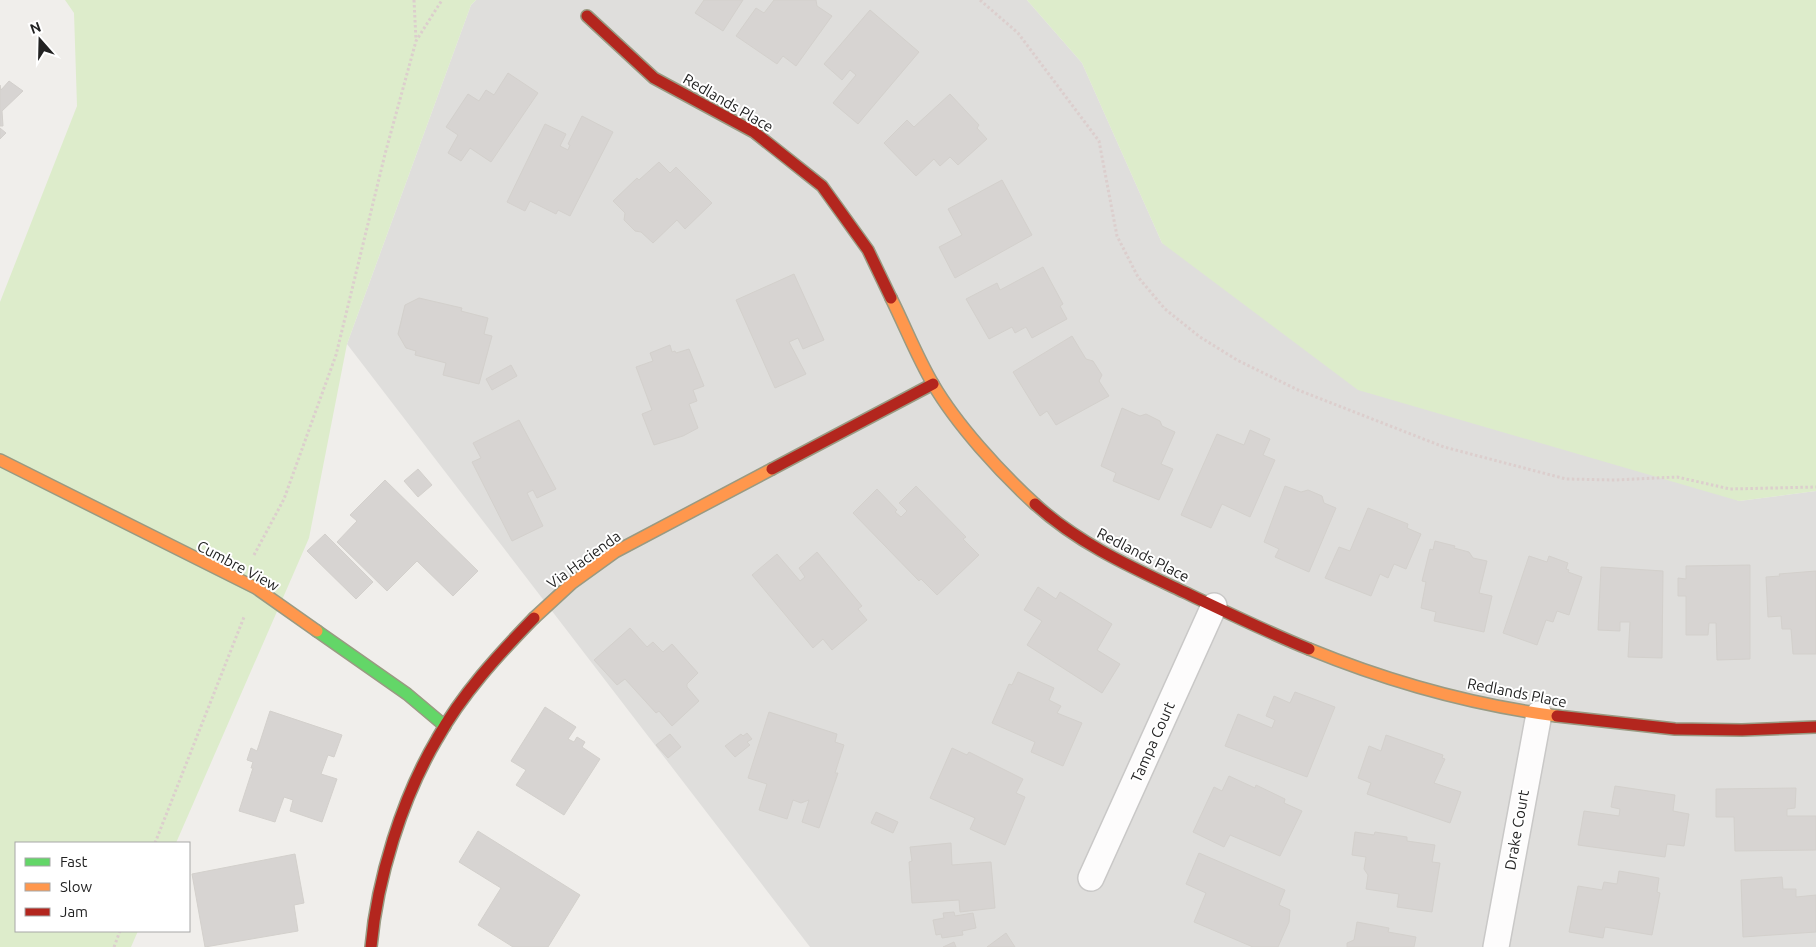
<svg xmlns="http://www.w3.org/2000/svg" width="1816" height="947" viewBox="0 0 1816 947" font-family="Ubuntu,sans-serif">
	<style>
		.residential { fill: #dfdedc }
		.grass { fill: #ddeccb }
		.building { fill: #d7d4d2; stroke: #d3d0cc }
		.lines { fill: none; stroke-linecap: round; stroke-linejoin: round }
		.street-casing { stroke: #c9c8c7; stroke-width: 28 }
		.fast-casing { stroke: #999a82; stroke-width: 14 }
		.slow-casing { stroke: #999a82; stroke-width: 14 }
		.jam-casing { stroke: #999a82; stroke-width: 14 }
		.path { stroke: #dccecd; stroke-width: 3; stroke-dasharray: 2.5 2.5; stroke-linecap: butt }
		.street { stroke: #fdfcfc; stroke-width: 25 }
		.fast { stroke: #63d668; stroke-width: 11 }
		.slow { stroke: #ff974d; stroke-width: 11 }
		.jam { stroke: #b3261e; stroke-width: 11 }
		.labels { text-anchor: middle; stroke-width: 4; stroke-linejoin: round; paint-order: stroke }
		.street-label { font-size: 15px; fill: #222; stroke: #fff }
	</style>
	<rect width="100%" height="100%" fill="#f0eeeb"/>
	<polygon class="residential" points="476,0 1027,0 1082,63 1162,243 1739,501 1816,491 1816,947 810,947 347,344 471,5"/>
	<g class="grass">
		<polygon points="65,0 476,0 471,5 347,344 309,538 176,843 16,843 16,931 138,931 131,947 0,947 0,302 77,106 74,13"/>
		<polygon points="1027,0 1816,0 1816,491 1739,501 1358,390 1162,243 1082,63"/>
	</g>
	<g class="building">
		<polygon points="704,0 743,0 723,31 695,13"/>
		<polygon points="774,0 816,0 817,6 832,16 796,66 783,56 777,64 736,36 756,8 764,13"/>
		<polygon points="870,10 919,52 858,124 833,103 856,75 850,70 842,80 824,64"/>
		<polygon points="508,73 538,93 491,162 470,148 461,161 448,153 458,135 446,127 468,94 479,101 486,90 494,95"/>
		<polygon points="9,81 23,91 2,111 3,126 0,126 0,85 1,90"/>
		<polygon points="950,94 979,125 977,128 987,139 958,165 950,157 940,166 934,159 916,176 884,143 907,120 914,127"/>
		<polygon points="582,116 613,132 570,216 558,210 556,214 530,201 525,211 507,202 545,124 566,134 560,146 568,150 570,145 568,144"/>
		<polygon points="0,128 6,133 0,139"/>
		<polygon points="659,162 670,173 676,167 712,203 685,229 677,220 653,243 641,232 635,231 624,220 625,213 613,201 637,178 639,180"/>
		<polygon points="1002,180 1032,235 955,278 939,247 962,235 948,209"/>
		<polygon points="1043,267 1063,304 1060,306 1067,319 1032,338 1026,327 1015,333 1012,327 989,339 966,299 997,283 1000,290"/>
		<polygon points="794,274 824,340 803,349 798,338 789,342 806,374 775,388 736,300"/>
		<polygon points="419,298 462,308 461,311 488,318 484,334 492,336 479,384 443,375 446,363 415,355 416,351 406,348 398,334 405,305"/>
		<polygon points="1072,336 1086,359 1093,361 1102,375 1099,381 1109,396 1056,425 1047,411 1040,416 1013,372"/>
		<polygon points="670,345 672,352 675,351 676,353 689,349 704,386 693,390 697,401 689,404 698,428 683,436 654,445 642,414 652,410 636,367 653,361 650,353"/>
		<polygon points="511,365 517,376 492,390 486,379"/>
		<polygon points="1122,408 1140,416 1146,414 1160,421 1162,426 1175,432 1161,464 1173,469 1159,500 1113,481 1116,473 1101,466"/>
		<polygon points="519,420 556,489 537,498 533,490 527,493 543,526 512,541 472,462 481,458 473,443"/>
		<polygon points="1250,430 1270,439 1263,455 1275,460 1250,517 1222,504 1211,528 1181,515 1217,434 1244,445"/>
		<polygon points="418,469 432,485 418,497 404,481"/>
		<polygon points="385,480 478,571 453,596 417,561 387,591 337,542 357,521 350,515"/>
		<polygon points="916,486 966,537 963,539 979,555 937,595 921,579 919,581 853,513 877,489 897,510 895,512 901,517 907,511 899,503"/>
		<polygon points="1285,486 1301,492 1308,490 1322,496 1324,503 1336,508 1309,572 1275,557 1279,549 1264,542"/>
		<polygon points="1368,508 1408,524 1407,528 1421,534 1406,569 1394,564 1388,578 1380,574 1371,596 1325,578 1339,547 1350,551"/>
		<polygon points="325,534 373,582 356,599 307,551"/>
		<polygon points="1435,541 1455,546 1454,548 1469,552 1473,558 1487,561 1479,593 1492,596 1484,632 1434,621 1436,612 1421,608 1426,582 1422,581 1430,549 1433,550"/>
		<polygon points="817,552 862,606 858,609 867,620 832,650 823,639 813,648 752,575 777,554 800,581 805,577 799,568"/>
		<polygon points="1529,556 1547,562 1549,556 1568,563 1566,569 1569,570 1568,572 1582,577 1569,615 1557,611 1553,622 1546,620 1537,645 1503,633"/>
		<polygon points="1750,565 1750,659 1717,660 1716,623 1709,623 1708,635 1686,635 1686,596 1678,596 1678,578 1686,579 1686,566"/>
		<polygon points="1601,567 1663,571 1662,658 1628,657 1630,622 1620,622 1620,631 1598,630"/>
		<polygon points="1816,571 1816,654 1793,654 1791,629 1782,629 1781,616 1768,617 1766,577 1780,576 1779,574"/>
		<polygon points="1038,587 1056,599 1060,592 1112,624 1097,650 1120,664 1102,693 1027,645 1042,621 1024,610"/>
		<polygon points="630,628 647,647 653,642 663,652 672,644 698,673 687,684 687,687 699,701 672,726 659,711 656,713 625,679 617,685 594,660"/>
		<polygon points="1018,672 1054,688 1049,700 1061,706 1057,713 1082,723 1063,766 1031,752 1035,742 992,723 1009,684 1012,685"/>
		<polygon points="1295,692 1335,707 1307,777 1225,746 1238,714 1272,728 1275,720 1266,716 1274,696 1290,703"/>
		<polygon points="545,707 576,727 568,739 574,742 577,737 585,742 582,747 600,759 564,815 516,785 526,770 511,761"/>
		<polygon points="270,711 342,735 334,757 328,755 321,774 337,779 322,822 290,811 293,800 284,797 275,822 239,811 253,768 251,768 253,762 247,760 251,748 257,751"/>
		<polygon points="769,712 837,734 835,742 844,745 835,773 838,773 819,828 802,822 809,800 801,803 793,800 787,819 759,810 767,784 748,778"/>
		<polygon points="747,733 752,739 747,742 750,745 735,757 725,746 741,734 743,736"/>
		<polygon points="670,734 681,747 668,758 656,745"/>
		<polygon points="1386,735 1443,755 1442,758 1445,759 1434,783 1461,792 1450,823 1367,794 1371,783 1358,778 1369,746 1381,751"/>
		<polygon points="952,748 967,755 969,752 1023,779 1016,793 1025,797 1005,845 970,829 975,818 930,798"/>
		<polygon points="1229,776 1255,788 1256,785 1285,799 1284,803 1302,811 1280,856 1230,835 1224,847 1193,832 1214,787 1222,791"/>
		<polygon points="1615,786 1675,795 1673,811 1689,814 1684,846 1667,844 1665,857 1578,845 1584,811 1619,816 1620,809 1611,807"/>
		<polygon points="1796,788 1795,808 1787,809 1787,816 1816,816 1816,850 1735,851 1734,817 1716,817 1716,789"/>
		<polygon points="876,812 898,822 893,833 871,823"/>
		<polygon points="478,831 580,895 548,947 513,947 478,925 501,888 459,862"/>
		<polygon points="1355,832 1374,835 1375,832 1407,837 1407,841 1435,845 1432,862 1440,863 1432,912 1397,907 1399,894 1366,889 1368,875 1364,869 1366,857 1352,855"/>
		<polygon points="951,843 952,865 991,862 995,908 960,912 959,900 912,903 909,862 912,861 910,847"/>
		<polygon points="1199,853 1285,890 1279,905 1290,910 1289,922 1278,947 1253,947 1194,922 1206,893 1186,884"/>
		<polygon points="295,854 304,903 294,905 298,931 205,947 192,874"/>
		<polygon points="1619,871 1659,878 1657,892 1660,893 1652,935 1605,927 1603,938 1569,932 1578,886 1602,890 1604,882 1617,884"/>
		<polygon points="1782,877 1783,889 1796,889 1796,897 1816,895 1816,932 1743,937 1741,880"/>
		<polygon points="954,912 955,916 973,913 976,928 962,931 963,935 942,938 941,934 936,935 933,920 944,918 943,913"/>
		<polygon points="1357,922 1389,928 1388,932 1416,937 1414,947 1347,947 1347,943 1354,940"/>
		<polygon points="1006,933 1015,947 987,947"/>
		<polygon points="954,942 956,947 943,947"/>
	</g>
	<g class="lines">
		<g class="street-casing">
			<g id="street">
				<polyline points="1091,878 1214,606"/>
				<polyline points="1496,947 1539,714"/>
			</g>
		</g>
		<g class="fast-casing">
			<polyline id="fast" points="317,631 407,694 445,726"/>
		</g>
		<g class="slow-casing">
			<g id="slow">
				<path d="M891,298c14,28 26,59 42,86 24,41 67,88 102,120"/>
				<polyline points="0,460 256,588 317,631"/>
				<polyline points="534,618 572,583 615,552 772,469"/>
				<path d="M1309,649c78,32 164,56 248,67"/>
			</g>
		</g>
		<g class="jam-casing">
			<g id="jam">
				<polyline points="587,16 654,78 754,132 822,186 868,250 891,298"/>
				<polyline points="772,469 933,384"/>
				<path d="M1035,504c44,40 96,63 149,88 42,20 83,40 125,57"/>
				<polyline points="1557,716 1675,729 1742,730 1816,727"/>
				<path d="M371,947c6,-68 31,-149 66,-208 25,-45 61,-84 97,-121"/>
			</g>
		</g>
		<g class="path">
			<polyline points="414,0 416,40"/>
			<polyline points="980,0 1018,33 1099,141 1117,236 1138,277 1165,309 1200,337 1237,360 1298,390 1444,447 1566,479 1615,480 1677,477 1730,489 1816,487"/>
			<polyline points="254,555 284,499 336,355 385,154 416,41 442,0"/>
			<polyline points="155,843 244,617"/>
			<polyline points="114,947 120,931"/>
		</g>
		<use href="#street" class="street"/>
		<use href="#fast" class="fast"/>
		<use href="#slow" class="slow"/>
		<use href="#jam" class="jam"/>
	</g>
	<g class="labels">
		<g class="street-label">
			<text transform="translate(728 103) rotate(30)" y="5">Redlands Place</text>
			<text transform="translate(1143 555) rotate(27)" y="5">Redlands Place</text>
			<text transform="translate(584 560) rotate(-36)" y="5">Via Hacienda</text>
			<text transform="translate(238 566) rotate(28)" y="5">Cumbre View</text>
			<text transform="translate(1517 693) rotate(11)" y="5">Redlands Place</text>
			<text transform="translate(1153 742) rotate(-66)" y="5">Tampa Court</text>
			<text transform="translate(1517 830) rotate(-80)" y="5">Drake Court</text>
		</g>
	</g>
	<rect x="15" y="842" width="175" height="90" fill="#ffffff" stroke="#a7a7a7"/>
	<rect x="25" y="858" width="25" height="8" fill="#63d668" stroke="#a7a7a7"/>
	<text x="60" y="867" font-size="15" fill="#222222">Fast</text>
	<rect x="25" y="883" width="25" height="8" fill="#ff974d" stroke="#a7a7a7"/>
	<text x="60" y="892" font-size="15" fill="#222222">Slow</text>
	<rect x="25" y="908" width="25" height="8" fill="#b3261e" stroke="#a7a7a7"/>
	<text x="60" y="917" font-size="15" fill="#222222">Jam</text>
	<g transform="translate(40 40) rotate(340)" stroke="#ffffff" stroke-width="4" paint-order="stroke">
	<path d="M0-4L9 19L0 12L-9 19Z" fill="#222222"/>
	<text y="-8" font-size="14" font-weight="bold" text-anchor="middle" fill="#222222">N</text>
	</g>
</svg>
